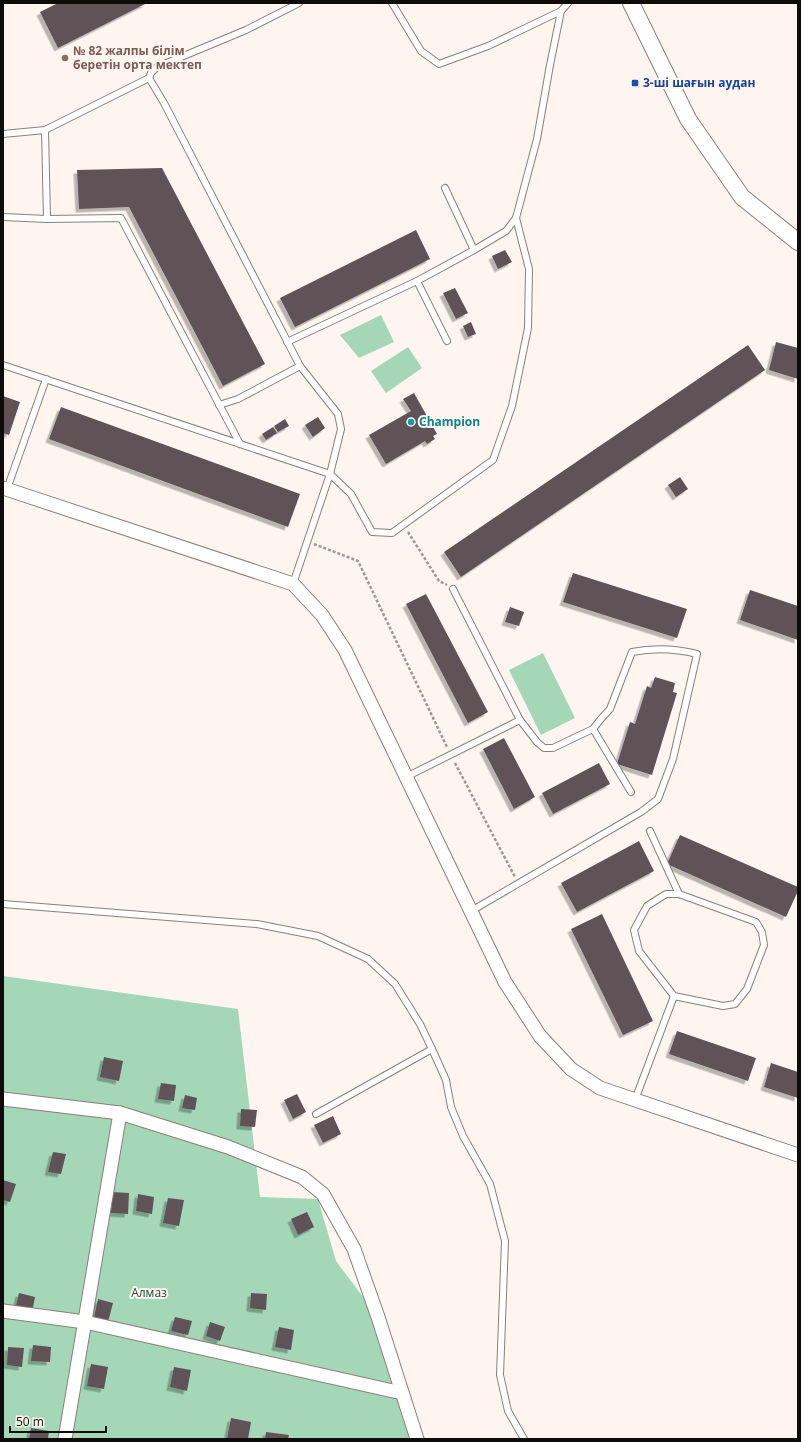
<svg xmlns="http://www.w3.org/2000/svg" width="801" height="1442" viewBox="0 0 801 1442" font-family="'Open Sans',sans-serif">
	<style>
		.green { fill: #a4d7b8 }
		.building { fill: #5f5359; filter: url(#shadow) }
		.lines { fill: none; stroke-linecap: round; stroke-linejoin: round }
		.service-casing { stroke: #8b7f77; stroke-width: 8 }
		.minor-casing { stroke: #8b7f77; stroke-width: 15 }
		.tertiary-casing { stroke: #8b7f77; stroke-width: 18 }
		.path { stroke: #9e9793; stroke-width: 2.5; stroke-dasharray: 3 2; stroke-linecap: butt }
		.service { stroke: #fff; stroke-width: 6 }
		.minor { stroke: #fff; stroke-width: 13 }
		.tertiary { stroke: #fff; stroke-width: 16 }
		.education-dot { fill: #8d6e63; stroke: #fef5f0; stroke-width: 1.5 }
		.transit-dot { fill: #1a4fb4; stroke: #fef5f0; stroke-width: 1.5 }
		.culture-dot { fill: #0f9aa8; stroke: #fef5f0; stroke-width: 1.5 }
		.labels { text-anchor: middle; stroke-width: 4; stroke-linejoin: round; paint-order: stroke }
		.education-label { font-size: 12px; font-weight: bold; fill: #785e54; stroke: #fef5f0; text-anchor: start }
		.transit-label { font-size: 12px; font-weight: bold; fill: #164399; stroke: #fef5f0; text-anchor: start }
		.culture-label { font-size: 12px; font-weight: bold; fill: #0d838f; stroke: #fef5f0; text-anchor: start }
		.park-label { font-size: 12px; fill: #1c4c34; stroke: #fef5f0 }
	</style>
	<defs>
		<filter id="shadow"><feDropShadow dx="-3.5" dy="3.5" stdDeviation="0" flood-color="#0004"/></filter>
	</defs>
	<rect width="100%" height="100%" fill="#fef5f0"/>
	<g class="green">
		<polygon points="381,315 394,342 359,358 340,335"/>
		<polygon points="408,347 422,368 386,393 371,371"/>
		<polygon points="543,653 575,718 541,735 509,670"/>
		<polygon points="3,976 238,1009 260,1197 318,1199 336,1261 378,1317 417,1439 3,1439"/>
	</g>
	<g class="building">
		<polygon points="58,3 147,3 58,48 40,12"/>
		<polygon points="162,168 265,364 223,386 129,207 79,209 77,170"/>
		<polygon points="416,230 430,259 295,327 280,298"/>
		<polygon points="505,250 512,262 498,269 492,256"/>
		<polygon points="455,288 468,313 456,319 443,293"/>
		<polygon points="471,322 476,334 468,337 463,326"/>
		<polygon points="776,342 798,348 798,379 769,370"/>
		<polygon points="748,345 765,370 461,577 444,552"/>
		<polygon points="414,393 437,434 433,436 435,439 427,444 425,441 386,464 369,435 411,411 403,399"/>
		<polygon points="3,396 20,402 9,435 3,433"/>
		<polygon points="61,407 300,494 288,527 49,439"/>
		<polygon points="318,417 325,428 313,437 305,425"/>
		<polygon points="285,419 289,426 278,432 274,426"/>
		<polygon points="273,427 277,433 266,440 262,434"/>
		<polygon points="680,477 688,489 676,497 668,485"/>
		<polygon points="573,573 687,609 677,638 563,602"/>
		<polygon points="750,590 798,606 798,640 740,620"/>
		<polygon points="426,594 488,712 468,723 406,604"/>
		<polygon points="510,607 524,612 519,626 505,622"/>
		<polygon points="655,677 675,683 673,692 677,693 652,775 617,764 630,722 635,724 647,686 651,688"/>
		<polygon points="504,738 535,797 514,809 483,749"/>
		<polygon points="599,763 610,784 553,814 542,793"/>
		<polygon points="680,835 798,887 798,891 786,917 667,864"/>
		<polygon points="639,841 654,871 577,912 561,883"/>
		<polygon points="602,914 653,1021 623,1035 571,929"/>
		<polygon points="677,1031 756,1058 748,1081 669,1054"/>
		<polygon points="104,1057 123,1061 119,1081 100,1077"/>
		<polygon points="771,1063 798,1072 798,1098 764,1087"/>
		<polygon points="161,1083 176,1085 174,1101 158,1099"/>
		<polygon points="297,1094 306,1112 293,1119 284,1100"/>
		<polygon points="185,1095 197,1098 195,1110 182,1108"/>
		<polygon points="241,1109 257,1110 255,1127 240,1126"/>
		<polygon points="333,1116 341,1134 323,1143 314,1125"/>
		<polygon points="53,1152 66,1154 61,1174 48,1172"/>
		<polygon points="3,1180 16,1184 10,1202 3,1200"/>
		<polygon points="112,1192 129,1193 128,1214 111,1213"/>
		<polygon points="138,1194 154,1197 152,1214 136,1211"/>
		<polygon points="168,1198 184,1200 179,1226 163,1223"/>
		<polygon points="307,1212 314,1227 298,1235 291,1219"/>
		<polygon points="19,1293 35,1297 32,1313 15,1310"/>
		<polygon points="251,1293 267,1294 266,1310 250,1308"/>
		<polygon points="98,1299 113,1303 108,1322 94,1318"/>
		<polygon points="175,1317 192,1321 188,1335 171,1331"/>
		<polygon points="210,1322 225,1327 220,1341 206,1336"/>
		<polygon points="279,1327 294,1330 291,1350 275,1347"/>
		<polygon points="33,1345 51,1347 50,1362 31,1361"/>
		<polygon points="8,1347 24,1348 22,1367 7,1365"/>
		<polygon points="91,1364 108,1367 104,1389 87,1386"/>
		<polygon points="174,1367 191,1370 187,1391 170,1387"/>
		<polygon points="231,1418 251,1422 248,1439 227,1439"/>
		<polygon points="31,1428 49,1431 48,1439 29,1439"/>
		<polygon points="266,1432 289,1435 288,1439 265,1439"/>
	</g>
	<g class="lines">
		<g class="service-casing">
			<g id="service">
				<polyline points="392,3 421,51 439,64 488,46 561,11"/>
				<polyline points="149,78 151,73 157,67 246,30 299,3"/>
				<polyline points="45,130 47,219"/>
				<polyline points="3,134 45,130 149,78 164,103 300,366 338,414 341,429 330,474 351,494 372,532 392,533 493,460 512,406 528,328 529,269 516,218 537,139 550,65 561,11 568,3"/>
				<polyline points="445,188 474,250"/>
				<polyline points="3,217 47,219 121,218 240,444"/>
				<polyline points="417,281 447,341"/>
				<polyline points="287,342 417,281 474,250 506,231 516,218"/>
				<polyline points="3,365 330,474 293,584"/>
				<polyline points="219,405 238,399 300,366"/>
				<polyline points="7,489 46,379"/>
				<polyline points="453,589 520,720"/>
				<polyline points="593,729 631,792"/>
				<path d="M406,777l114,-57 17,22 7,6h9l25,-12 15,-7 7,-9 10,-11 22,-57c21,-4 45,-3 65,2l-24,105 -15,40 -17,13 -170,99"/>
				<polyline points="650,831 679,894"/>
				<polyline points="3,904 257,924 318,936 368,959 395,984 420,1024 432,1049 316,1114"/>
				<polyline points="432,1049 446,1080 451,1107 463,1136 490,1184 505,1241 500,1375 508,1411 524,1439"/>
				<polyline points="635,1100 674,996 723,1006 735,1004 747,989 764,945 762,932 756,922 679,894 666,894 647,906 634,930 639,951 674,996"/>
			</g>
		</g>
		<g class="minor-casing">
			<g id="minor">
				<polyline points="3,488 293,584 322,615 345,650 505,982 540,1036 571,1069 600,1088 798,1155"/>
				<polyline points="3,1099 120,1113 228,1147 302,1177 323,1194 354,1249 378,1317 417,1439"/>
				<polyline points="3,1311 85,1322 402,1393"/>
				<polyline points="65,1439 120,1113"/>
			</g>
		</g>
		<g class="tertiary-casing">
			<polyline id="tertiary" points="631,3 688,119 742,197 798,242"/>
		</g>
		<g class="path">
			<polyline points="408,532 439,581 447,585"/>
			<polyline points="314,544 358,561 447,747"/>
			<polyline points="455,763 515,877"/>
		</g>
		<use href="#service" class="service"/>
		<use href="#minor" class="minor"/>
		<use href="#tertiary" class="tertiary"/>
	</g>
	<circle class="education-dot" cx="65" cy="58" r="4"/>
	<rect class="transit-dot" x="631" y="79" width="8" height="8" rx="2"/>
	<circle class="culture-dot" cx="411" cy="422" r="4"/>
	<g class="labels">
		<g class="education-label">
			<text x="73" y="55">№ 82 жалпы білім<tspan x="73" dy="14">беретін орта мектеп</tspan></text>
		</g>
		<g class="transit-label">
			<text x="643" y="87">3-ші шағын аудан</text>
		</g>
		<g class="culture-label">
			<text x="419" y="426">Champion</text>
		</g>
		<g class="park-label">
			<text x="149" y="1297">Алмаз</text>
		</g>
	</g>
	<rect width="801" height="1442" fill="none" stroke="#0f0b08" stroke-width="8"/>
	<path d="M10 1426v6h96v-6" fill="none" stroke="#0f0b08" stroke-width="2"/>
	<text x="16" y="1426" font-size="12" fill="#0f0b08" stroke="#fef5f0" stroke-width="3" paint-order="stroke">50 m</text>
</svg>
